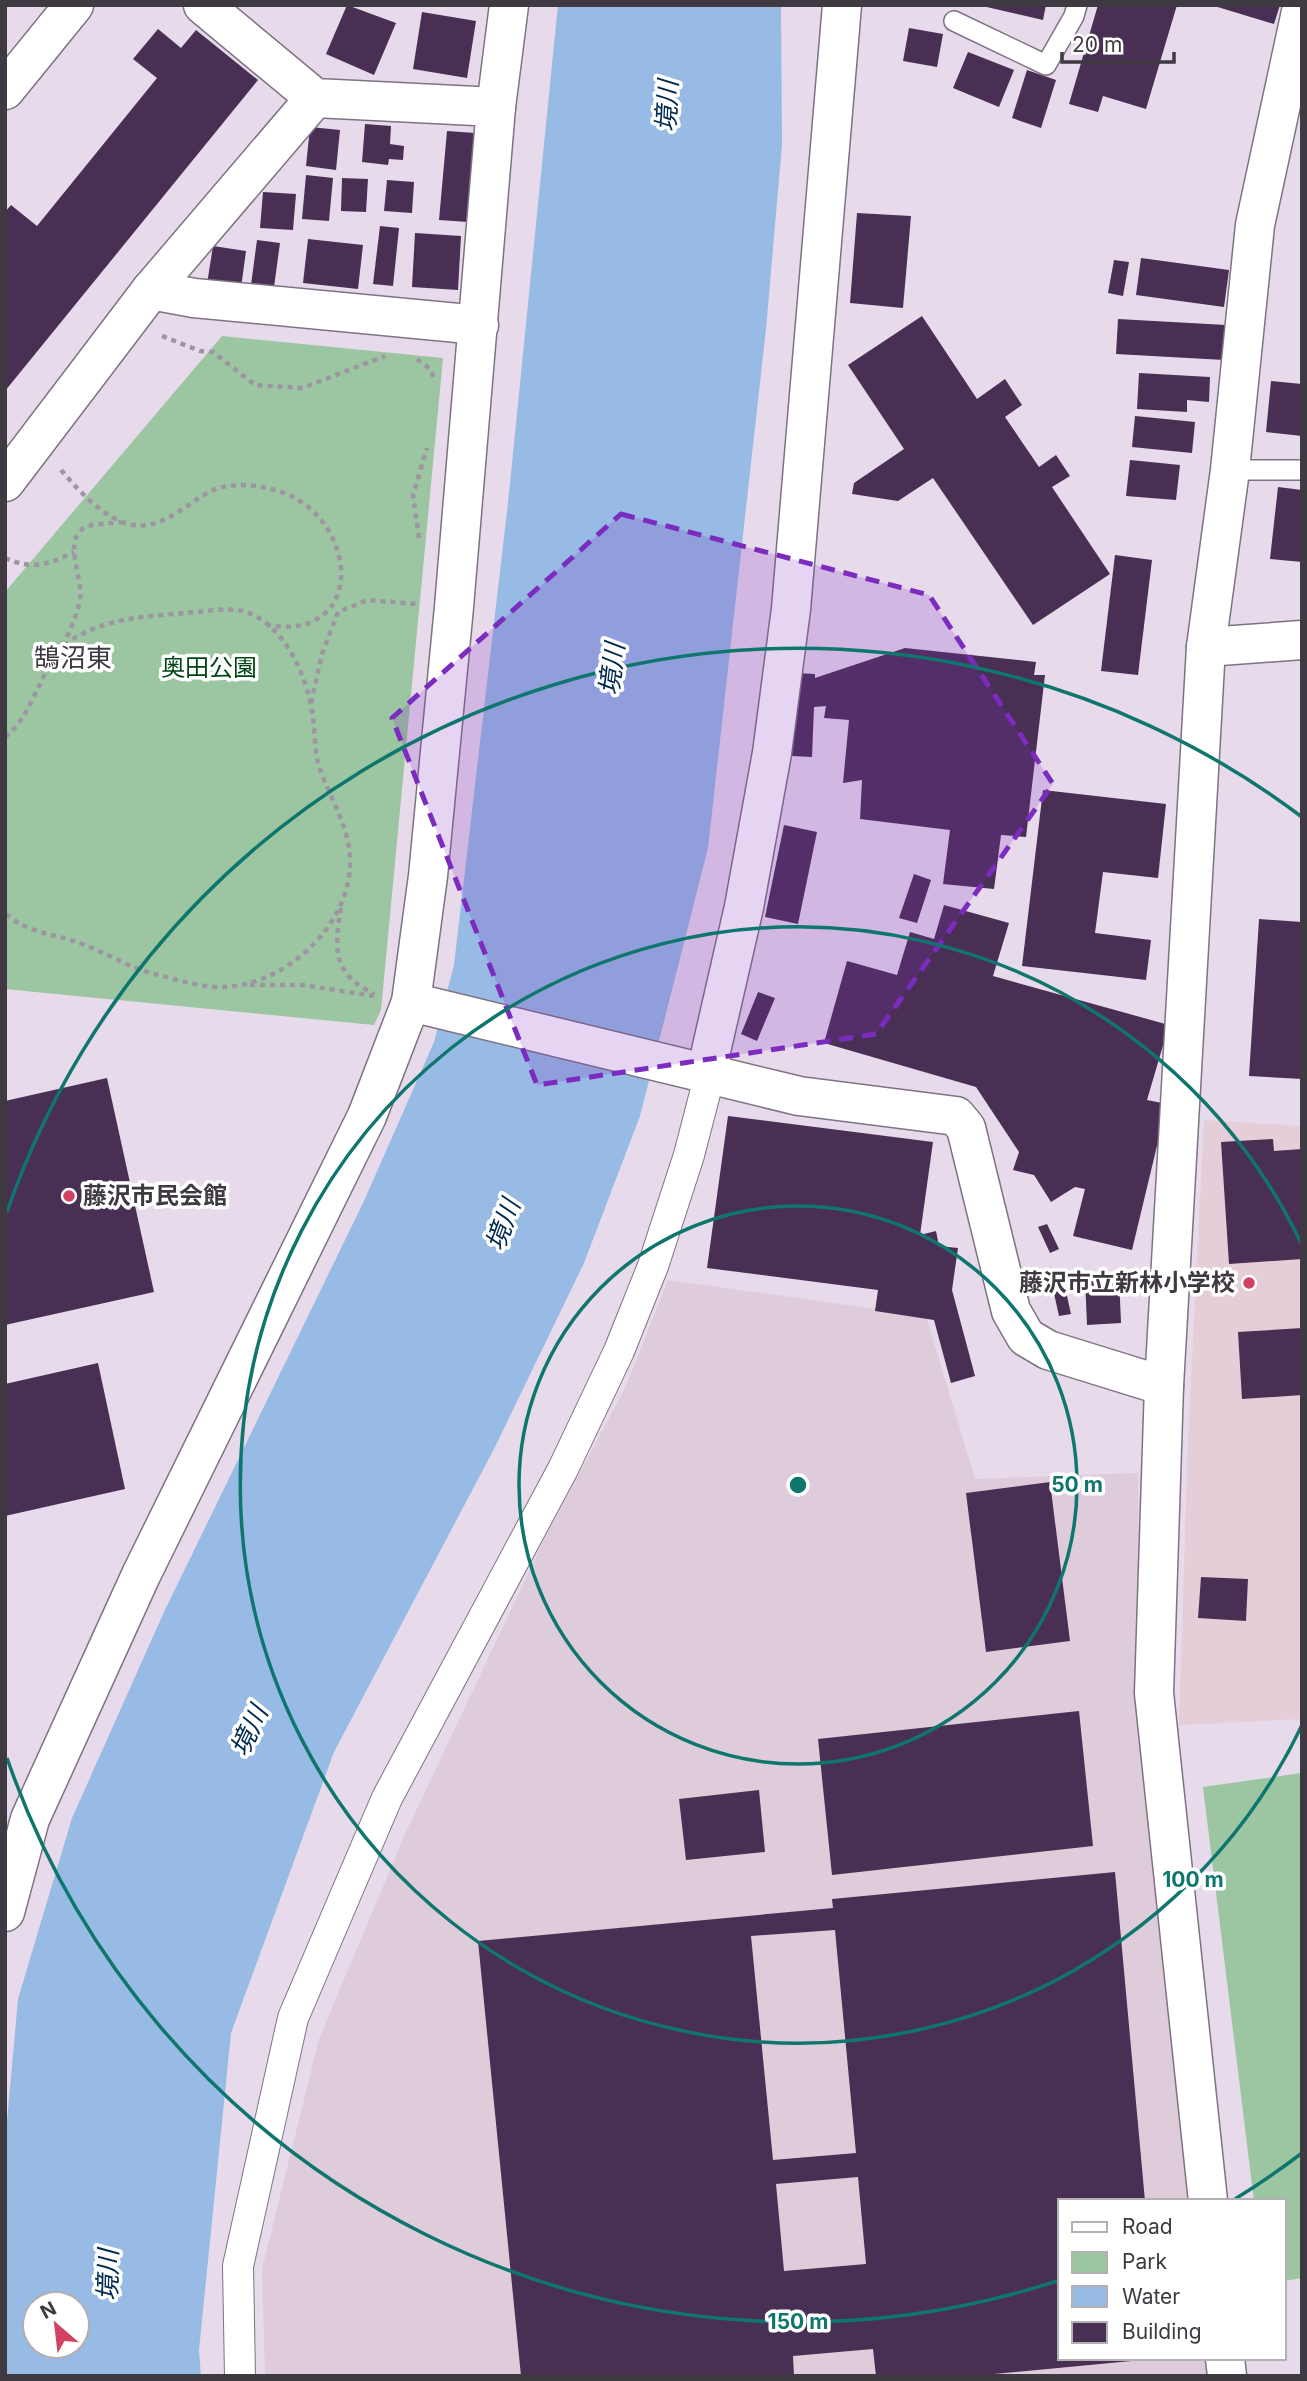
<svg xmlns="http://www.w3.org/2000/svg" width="1307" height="2381" viewBox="0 0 1307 2381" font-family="Inter,'Noto Sans JP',sans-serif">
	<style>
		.industrial { fill: #dfccdb }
		.education { fill: #e6ced8 }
		.green { fill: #9cc5a1 }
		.water { fill: #97bbe4; fill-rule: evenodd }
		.building { fill: #4a2f54; fill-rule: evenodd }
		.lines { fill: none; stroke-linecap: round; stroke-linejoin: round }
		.service-casing { stroke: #7d7382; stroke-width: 22 }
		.pedestrian-casing { stroke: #7d7382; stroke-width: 32 }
		.minor-casing { stroke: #7d7382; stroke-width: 41 }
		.tertiary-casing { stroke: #7d7382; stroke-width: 41 }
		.path { stroke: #9e95a2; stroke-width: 4.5; stroke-dasharray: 5 5; stroke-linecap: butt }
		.service { stroke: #fff; stroke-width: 19 }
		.pedestrian { stroke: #fff; stroke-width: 30 }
		.minor { stroke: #fff; stroke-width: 38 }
		.tertiary { stroke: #fff; stroke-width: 38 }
		.marked { fill: #7b2cbf; fill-opacity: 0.2; stroke: #7b2cbf; stroke-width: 5; stroke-dasharray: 14 9; stroke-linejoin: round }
		.ring { fill: none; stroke: #0f766e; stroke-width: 3.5 }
		.poi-dot { fill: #d14161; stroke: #fff; stroke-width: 2.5 }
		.labels { text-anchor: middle; stroke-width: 7; stroke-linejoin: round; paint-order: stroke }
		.park-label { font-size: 24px; fill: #004516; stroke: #fff }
		.poi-label { font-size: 24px; font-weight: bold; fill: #3f3a41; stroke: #fff; text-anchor: start }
		.water-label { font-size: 26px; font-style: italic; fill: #012a4f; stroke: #fff }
		.neighbourhood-label { font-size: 26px; fill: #3f3a41; stroke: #fff }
		.centre { fill: #0f766e; stroke: #fff; stroke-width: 3.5 }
		.ring-label { font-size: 21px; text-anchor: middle; font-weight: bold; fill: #0f766e; stroke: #fff; stroke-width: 7; stroke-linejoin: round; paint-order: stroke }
	</style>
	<rect width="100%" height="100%" fill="#e6daeb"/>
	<polygon class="industrial" points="668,1280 926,1316 975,1479 1138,1473 1140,1700 1193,2201 1060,2201 1060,2358 1210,2358 1212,2376 265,2376 262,2269 319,2039 406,1832 545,1538 626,1386"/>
	<polygon class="education" points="1204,1120 1302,1126 1302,1719 1179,1725 1188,1440"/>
	<g class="green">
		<polygon points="222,336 443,358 381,1010 374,1025 5,989 5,592"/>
		<polygon points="1302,1773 1302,2278 1284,2281 1284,2201 1254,2201 1203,1787"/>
	</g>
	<path class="water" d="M558,5h223l1,140 -16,184 -58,519 -68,268 -56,147 -89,184 -161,305 -103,281 -32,317 2,26h-196v-233l13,-144 54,-181 92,-206 200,-411 70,-159 20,-77 54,-462zM35,2304h42v42h-42z"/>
	<g class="building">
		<polygon points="347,5 396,23 374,75 326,54"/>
		<polygon points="978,5 1046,5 1043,20"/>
		<polygon points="1098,5 1177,5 1146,109 1103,96 1098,112 1069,104"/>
		<polygon points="1211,5 1280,5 1274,24"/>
		<polygon points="422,12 476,21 467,78 413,69"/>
		<polygon points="909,28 943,34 937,67 903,61"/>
		<polygon points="158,29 181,48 196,30 258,80 5,391 5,212 11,205 37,226 157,78 133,59"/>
		<polygon points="968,52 1014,70 999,107 953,88"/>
		<polygon points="1027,70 1056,80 1041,128 1012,118"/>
		<polygon points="365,124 391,126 390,144 404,146 403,160 389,159 388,165 362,162"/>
		<polygon points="310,127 340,130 336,170 306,166"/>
		<polygon points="447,131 475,133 468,222 439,220"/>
		<polygon points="306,175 333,178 329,221 302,219"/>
		<polygon points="342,178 368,179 366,212 341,211"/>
		<polygon points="387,180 414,182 412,213 384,211"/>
		<polygon points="263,192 296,194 293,230 260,228"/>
		<polygon points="857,213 911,216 903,308 850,303"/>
		<polygon points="380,226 399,228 393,286 373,284"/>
		<polygon points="415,233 461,236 458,290 412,287"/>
		<polygon points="308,239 363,245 358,289 303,283"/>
		<polygon points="257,240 280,243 274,287 251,285"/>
		<polygon points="213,246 246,251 241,288 207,284"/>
		<polygon points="1141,258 1229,270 1224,307 1136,295"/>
		<polygon points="1114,260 1129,262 1123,296 1108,293"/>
		<polygon points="922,316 977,399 1005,379 1022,405 1005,417 1039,467 1056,455 1070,476 1052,487 1110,574 1033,625 933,478 898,501 852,494 854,483 904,449 848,365"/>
		<polygon points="1118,319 1226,325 1224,360 1116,354"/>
		<polygon points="1139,373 1210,377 1209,402 1187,400 1187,412 1137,409"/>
		<polygon points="1271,381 1302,384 1302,436 1266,432"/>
		<polygon points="1135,416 1195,422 1192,453 1132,447"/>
		<polygon points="1130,460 1180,465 1176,500 1126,496"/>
		<polygon points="1278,487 1302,490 1302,562 1270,559"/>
		<polygon points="1115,555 1152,560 1138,675 1101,671"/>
		<polygon points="905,648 1036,662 1034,675 1045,675 1026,837 1001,835 994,889 943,884 950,830 860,819 862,780 843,783 849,720 824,718 826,706 814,707 812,757 792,756 796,673 815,674 815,678"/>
		<polygon points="1043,790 1166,804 1158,878 1103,872 1095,933 1151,940 1146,980 1022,966"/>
		<polygon points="784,825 817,832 798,924 765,917"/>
		<polygon points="914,874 931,880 917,923 899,918"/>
		<polygon points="944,905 1009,923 993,976 1169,1025 1147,1100 1167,1104 1132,1250 1073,1236 1085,1189 1075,1187 1051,1202 1034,1175 1013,1170 1019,1152 976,1087 824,1043 847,961 897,975 910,932 934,939"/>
		<polygon points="1259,919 1302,922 1302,1079 1249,1076"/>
		<polygon points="758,992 775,998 757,1041 741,1034"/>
		<polygon points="107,1078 154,1292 5,1325 5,1101"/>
		<polygon points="728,1116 933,1142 920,1235 936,1231 939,1246 958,1248 952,1290 975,1376 951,1383 934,1320 875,1311 878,1290 707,1268"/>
		<polygon points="1273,1139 1274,1151 1302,1149 1302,1259 1229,1264 1221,1142"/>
		<polygon points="1047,1224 1059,1249 1050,1253 1038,1227"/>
		<polygon points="1119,1276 1121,1323 1087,1325 1085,1278"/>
		<polygon points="1063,1278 1071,1314 1059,1316 1051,1280"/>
		<polygon points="1302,1328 1302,1395 1242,1399 1238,1332"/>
		<polygon points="98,1363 125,1489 5,1516 5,1384"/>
		<polygon points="1050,1482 1070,1641 986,1652 966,1493"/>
		<polygon points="1201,1577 1248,1579 1246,1621 1198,1618"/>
		<polygon points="1079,1711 1093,1846 832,1875 818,1739"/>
		<polygon points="759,1790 765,1852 686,1860 679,1799"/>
		<path d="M1115,1872l30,329h-85v157l82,2 -169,16h-97l-3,-27 -80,7 1,20h-273l-43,-435 355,-33 -1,-9zM835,1930l21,223 -83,7 -22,-224zM858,2177l8,87 -82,7 -8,-87z"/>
	</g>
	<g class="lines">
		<g class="service-casing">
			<g id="service">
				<polyline points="954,21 1046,65 1074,16 1077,5"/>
				<polyline points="1230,470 1302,470"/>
			</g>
		</g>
		<g class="pedestrian-casing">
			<polyline id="pedestrian" points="240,2376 238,2266 293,2018 387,1798 563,1469 619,1351 653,1266 689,1155 710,1074"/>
		</g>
		<g class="minor-casing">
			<g id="minor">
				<polyline points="203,5 315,98 496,107"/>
				<polyline points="151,290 194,298 479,325"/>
				<polyline points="5,482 151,290 315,98"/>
				<polyline points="1206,647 1302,640"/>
				<polyline points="411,1002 799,1096 956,1116 966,1128 1011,1311 1026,1337 1048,1350 1164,1386"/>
				<polyline points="710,1074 711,1051 744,907 772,753 791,609 842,5"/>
				<polyline points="5,1912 30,1819 141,1575 367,1116 411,1002 428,876 454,607 496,107 509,5"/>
			</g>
		</g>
		<g class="tertiary-casing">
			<g id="tertiary">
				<polyline points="5,90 74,5"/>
				<polyline points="1208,2201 1154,1693 1164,1386 1206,647 1230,470 1255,225 1302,7"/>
				<polyline points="1225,2358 1227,2376"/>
			</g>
		</g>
		<g class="path">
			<polyline points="162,336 200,351 213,352 255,385 302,388 385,356"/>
			<polyline points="417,359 430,369 434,378"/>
			<path d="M61,470c17,19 34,40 59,51 37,16 62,-15 91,-30 21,-10 53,-6 73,2 75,29 83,149 -17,132"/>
			<polyline points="419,538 413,495 427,448"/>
			<path d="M5,558c27,12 43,7 69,-6"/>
			<path d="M63,646c6,-15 14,-30 17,-46 4,-22 -20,-63 8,-74 10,-3 22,-2 33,-4"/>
			<polyline points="311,703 322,654 338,612 368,600 417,604"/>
			<path d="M5,737c33,-25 34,-79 73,-101 33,-18 70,-20 107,-23 18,-1 40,-6 58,-2 40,11 63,63 69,100 3,17 2,35 6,52 10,33 33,65 32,100 0,64 -68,126 -133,124 -21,-1 -42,-8 -62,-13 -26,-6 -48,-21 -73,-30 -28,-11 -54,-10 -77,-31"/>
			<path d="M341,908c-7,42 -9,65 33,86"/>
			<polyline points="250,985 303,985 374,996"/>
		</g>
		<use href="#service" class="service"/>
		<use href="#pedestrian" class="pedestrian"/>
		<use href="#minor" class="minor"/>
		<use href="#tertiary" class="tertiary"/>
	</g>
	<path class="marked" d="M621,514l308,81 124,189 -177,250 -339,51 -145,-367z"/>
	<g class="ring">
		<circle cx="798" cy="1485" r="279"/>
		<path d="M1302 1725A558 558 0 1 1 1302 1245"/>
		<path d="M1302 2153A837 837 0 0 1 1235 2199M1057 2281A837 837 0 0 1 7 1758M7 1212A837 837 0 0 1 1302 817"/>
	</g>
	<g class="poi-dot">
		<circle cx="69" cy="1196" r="7"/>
		<circle cx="1249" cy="1283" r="7"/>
	</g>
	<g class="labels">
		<g class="park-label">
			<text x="209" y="676">奥田公園</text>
		</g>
		<g class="poi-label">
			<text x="83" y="1204">藤沢市民会館</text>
			<text x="1235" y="1291" text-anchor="end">藤沢市立新林小学校</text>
		</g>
		<g class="water-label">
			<text transform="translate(667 106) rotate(-87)" y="9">境川</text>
			<text transform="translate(612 669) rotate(-83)" y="9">境川</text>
			<text transform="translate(503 1225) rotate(-70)" y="9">境川</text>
			<text transform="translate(249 1731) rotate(-65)" y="9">境川</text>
			<text transform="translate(108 2275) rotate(-89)" y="9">境川</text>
		</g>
		<g class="neighbourhood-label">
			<text x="73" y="667">鵠沼東</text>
		</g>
	</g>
	<circle cx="798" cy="1485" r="10" class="centre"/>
	<g class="ring-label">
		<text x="1077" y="1492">50 m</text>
		<text x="1193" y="1887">100 m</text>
		<text x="798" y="2329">150 m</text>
	</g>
	<rect width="1307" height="2381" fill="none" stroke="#3f3a41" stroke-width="14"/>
	<rect x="1058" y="2199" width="228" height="161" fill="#ffffff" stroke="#b2b0b3" stroke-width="2"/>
	<rect x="1072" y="2222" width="35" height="10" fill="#ffffff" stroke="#b2b0b3" stroke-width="2"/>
	<text x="1122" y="2234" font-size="21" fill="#3f3a41">Road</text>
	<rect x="1072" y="2252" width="35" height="21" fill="#9cc5a1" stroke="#b2b0b3" stroke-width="2"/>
	<text x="1122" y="2269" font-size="21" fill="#3f3a41">Park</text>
	<rect x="1072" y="2286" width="35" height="21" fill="#97bbe4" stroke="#b2b0b3" stroke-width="2"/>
	<text x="1122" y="2304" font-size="21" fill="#3f3a41">Water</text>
	<rect x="1072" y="2322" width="35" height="21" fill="#4a2f54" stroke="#b2b0b3" stroke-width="2"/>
	<text x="1122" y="2339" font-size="21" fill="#3f3a41">Building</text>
	<g transform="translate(56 2325) rotate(332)"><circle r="33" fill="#ffffff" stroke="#b2b0b3" stroke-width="2"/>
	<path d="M0-5L12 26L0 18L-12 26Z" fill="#d14161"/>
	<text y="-10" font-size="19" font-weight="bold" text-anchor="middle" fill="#3f3a41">N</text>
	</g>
	<path d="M1062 52v10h112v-10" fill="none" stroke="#3f3a41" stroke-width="3.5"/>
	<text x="1072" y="52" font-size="21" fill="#3f3a41" stroke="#ffffff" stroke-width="5" paint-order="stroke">20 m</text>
</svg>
